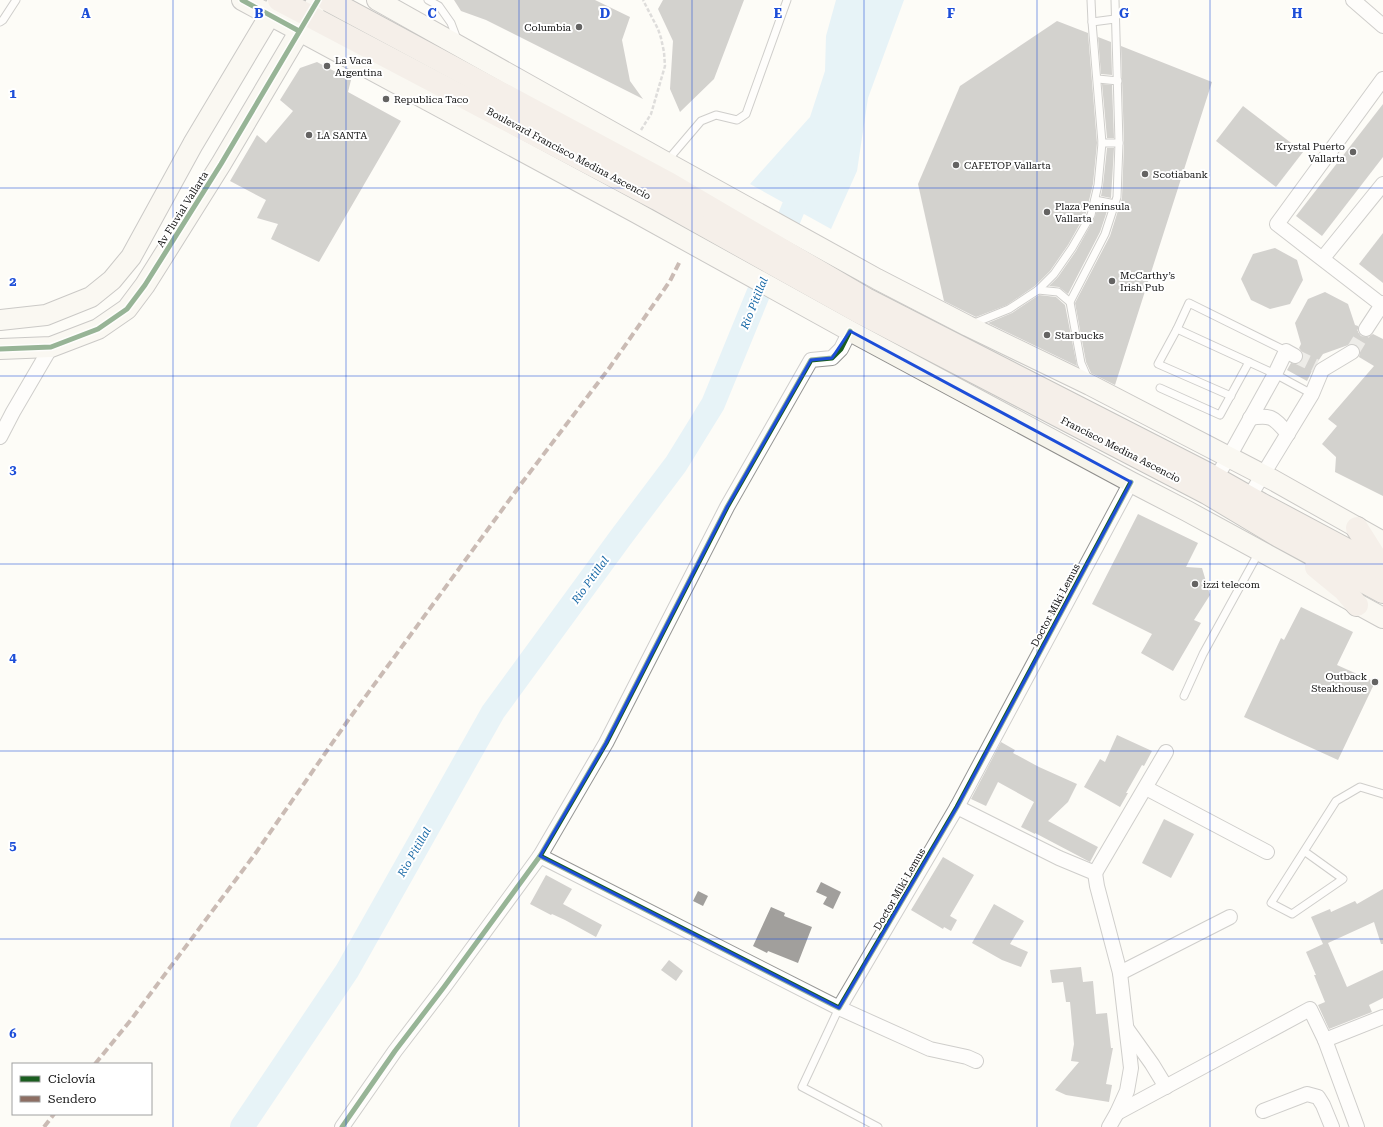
<svg xmlns="http://www.w3.org/2000/svg" width="1383" height="1127" viewBox="0 0 1383 1127" font-family="'Roboto Serif',serif">
	<style>
		.water { fill: #cde8f7 }
		.lines { fill: none; stroke-linecap: round; stroke-linejoin: round }
		.river { stroke: #cde8f7; stroke-width: 24 }
		.building { fill: #a19f9c }
		.street-tunnel { stroke: #dad9d4; stroke-width: 14; stroke-dasharray: 14 7; stroke-linecap: butt }
		.lane-casing { stroke: #979795; stroke-width: 9 }
		.street-casing { stroke: #979795; stroke-width: 16 }
		.secondary-casing { stroke: #8e8d8b; stroke-width: 22 }
		.highway-casing { stroke: #858482; stroke-width: 24 }
		.path { stroke: #b9b9b8; stroke-width: 2.5; stroke-dasharray: 4 2; stroke-linecap: butt }
		.lane { stroke: #fffffe; stroke-width: 7 }
		.street { stroke: #fffffe; stroke-width: 14 }
		.secondary { stroke: #f6f4eb; stroke-width: 20 }
		.highway { stroke: #eae1d8; stroke-width: 22 }
		.quiet { stroke: #8d6e63; stroke-width: 4; stroke-dasharray: 8 4; stroke-linecap: butt }
		.cycleway-casing { stroke: #fff; stroke-width: 8 }
		.cycleway { stroke: #1b5e20; stroke-width: 5 }
		.marked { fill: none; stroke: #1d4ed8; stroke-width: 3; stroke-linejoin: round }
		.grid { fill: none; stroke: #1d4ed8; stroke-width: 1; stroke-opacity: 0.55 }
		.poi-dot { fill: #646362; stroke: #fff; stroke-width: 1.5 }
		.labels { text-anchor: middle; stroke-width: 4; stroke-linejoin: round; paint-order: stroke }
		.poi-label { font-size: 10px; fill: #111; stroke: #fff; text-anchor: start }
		.street-label { font-size: 10px; fill: #111; stroke: #fff }
		.water-label { font-size: 11px; font-style: italic; fill: #1768a6; stroke: #fff }
		.grid-label { font-size: 13px; text-anchor: middle; font-weight: bold; fill: #1d4ed8; stroke: #fff; stroke-width: 4; stroke-linejoin: round; paint-order: stroke }
	</style>
	<rect width="100%" height="100%" fill="#fdfcf7"/>
	<polygon class="water" points="836,0 904,0 868,98 857,171 831,229 750,184 810,117 825,71 826,36"/>
	<g class="lines">
		<polyline class="river" points="242,1127 347,971 493,712 621,537 676,464 713,404 806,177"/>
	</g>
	<g class="building">
		<polygon points="454,0 595,0 630,17 622,40 630,81 643,99 486,20 461,11"/>
		<polygon points="663,0 744,0 714,79 680,112 670,89 673,41 658,9"/>
		<polygon points="1057,21 1088,33 1097,143 1093,184 1086,213 1068,245 1050,271 1035,286 1007,305 976,317 944,301 918,184 960,86"/>
		<polygon points="1098,37 1111,42 1112,75 1101,74"/>
		<polygon points="1121,46 1212,82 1115,385 1091,373 1086,362 1075,303 1110,236 1122,198 1124,143"/>
		<polygon points="317,62 351,80 348,92 401,121 319,262 271,239 278,224 257,218 266,200 230,181 257,135 266,143 293,111 280,100 300,68"/>
		<polygon points="1102,84 1112,85 1114,138 1107,138"/>
		<polygon points="1383,104 1383,157 1322,236 1296,216"/>
		<polygon points="1243,106 1303,152 1276,187 1216,141"/>
		<polygon points="1107,148 1114,148 1111,198 1101,196 1103,185"/>
		<polygon points="1098,206 1108,208 1100,232 1068,294 1059,287 1049,286 1058,277 1076,251 1095,217"/>
		<polygon points="1383,233 1383,283 1359,264"/>
		<polygon points="1275,248 1297,260 1303,280 1290,304 1270,309 1251,300 1241,279 1253,254"/>
		<polygon points="1325,292 1348,304 1355,325 1358,326 1358,332 1361,336 1366,337 1370,336 1373,334 1383,339 1383,496 1335,472 1336,457 1322,444 1337,426 1328,419 1374,366 1359,357 1360,352 1359,348 1356,344 1351,344 1323,354 1314,367 1307,381 1287,370 1291,363 1296,364 1300,363 1303,356 1302,352 1299,348 1301,344 1295,323 1308,299"/>
		<polygon points="1039,295 1056,297 1065,305 1077,366 988,323 1012,313"/>
		<polygon points="1138,514 1198,543 1186,567 1202,568 1210,595 1194,620 1201,623 1173,671 1141,653 1152,634 1092,604"/>
		<polygon points="1301,607 1353,632 1337,665 1375,682 1338,760 1244,717 1281,638 1284,640"/>
		<polygon points="1117,735 1152,751 1144,766 1142,765 1126,793 1128,793 1120,807 1084,787 1100,759 1105,762"/>
		<polygon points="1001,742 1015,750 1013,753 1039,767 1077,784 1068,802 1048,821 1098,847 1090,862 1035,833 1035,834 1021,827 1034,802 998,782 986,806 971,799"/>
		<polygon points="1164,819 1194,834 1171,878 1142,863"/>
		<polygon points="943,857 974,875 950,916 957,920 951,931 944,927 943,929 911,910"/>
		<polygon points="546,875 572,889 563,904 602,925 596,937 565,920 552,914 551,915 530,904"/>
		<polygon points="821,882 841,892 833,909 823,904 827,897 816,892"/>
		<polygon points="1383,889 1383,944 1381,944 1374,922 1328,943 1347,987 1383,970 1383,998 1369,1005 1372,1012 1329,1029 1318,1005 1325,1002 1314,975 1316,975 1306,952 1323,944 1311,917 1330,909 1331,912 1355,901 1357,904"/>
		<polygon points="698,891 708,896 703,906 693,901"/>
		<polygon points="994,904 1024,921 1010,944 1028,952 1021,967 1002,960 972,943"/>
		<polygon points="771,907 785,913 784,916 812,927 798,963 768,951 767,953 753,946"/>
		<polygon points="669,960 683,971 676,981 661,970"/>
		<polygon points="1081,967 1083,982 1093,981 1096,1014 1107,1013 1111,1048 1113,1048 1106,1084 1112,1085 1109,1102 1066,1095 1055,1090 1079,1062 1071,1061 1074,1044 1070,1002 1066,1002 1063,982 1052,983 1050,970"/>
	</g>
	<g class="lines">
		<g class="street-tunnel">
			<polyline points="1352,352 1366,329"/>
			<polyline points="1295,356 1316,366"/>
		</g>
		<g class="lane-casing">
			<g id="lane">
				<polyline points="428,0 439,6 451,23 457,39"/>
				<polyline points="0,22 3,20 16,0"/>
				<polyline points="1092,22 1115,19"/>
				<polyline points="1098,79 1118,81"/>
				<polyline points="1102,143 1119,143"/>
				<polyline points="667,161 701,121 716,115 737,120 746,114 787,0"/>
				<polyline points="1095,200 1115,204"/>
				<polyline points="1038,290 1058,292 1070,302"/>
				<polyline points="972,324 1009,309 1038,290 1054,274 1072,248 1091,215 1098,185 1102,143 1092,22 1091,0"/>
				<polyline points="1177,329 1158,364 1231,396"/>
				<polyline points="1286,351 1189,303 1177,329 1275,374 1312,394"/>
				<polyline points="1088,379 1081,363 1070,302 1105,234 1117,197 1119,143 1115,0"/>
				<polyline points="1160,388 1220,415 1249,362"/>
				<polyline points="1184,696 1203,654 1259,552"/>
				<polyline points="1304,851 1343,879 1292,914 1271,903 1336,801 1360,787 1383,794"/>
				<polyline points="839,1008 802,1087 878,1127"/>
			</g>
		</g>
		<g class="street-casing">
			<g id="street">
				<polyline points="1353,0 1383,26"/>
				<polyline points="1323,258 1383,184"/>
				<polyline points="1382,305 1277,224 1383,79"/>
				<polyline points="1366,329 1383,303"/>
				<path d="M1250,418c22,-4 24,0 38,16"/>
				<polyline points="0,437 13,412 51,347"/>
				<polyline points="1211,485 1229,457 1275,374 1286,351 1295,356"/>
				<polyline points="1245,504 1312,394 1322,370 1352,352"/>
				<polyline points="1146,788 1267,852"/>
				<polyline points="957,807 1059,858 1095,873 1097,886 1120,973 1131,1068 1127,1091 1117,1113 1109,1127"/>
				<polyline points="540,856 839,1008 957,807 1131,482"/>
				<polyline points="1095,873 1166,752"/>
				<polyline points="1120,973 1230,917"/>
				<polyline points="839,1008 930,1049 967,1057 976,1061"/>
				<polyline points="1127,1029 1152,1064 1166,1087"/>
				<polyline points="1325,1040 1357,1127"/>
				<polyline points="1263,1111 1307,1094 1318,1097 1323,1105 1332,1127"/>
				<polyline points="1117,1113 1310,1009 1325,1040 1383,1017"/>
				<polyline points="342,1127 395,1051 444,987 540,856 606,743 727,507 811,360 832,358 841,349 850,331"/>
			</g>
		</g>
		<g class="secondary-casing">
			<g id="secondary">
				<polyline points="242,0 635,212 850,331 1131,482 1187,511 1383,618"/>
				<polyline points="377,0 662,160 877,279 968,326 1090,385 1273,480 1383,542"/>
				<polyline points="0,320 46,315 91,297 112,280 131,257 193,144 276,5"/>
				<polyline points="0,349 51,347 98,329 127,309 145,285 221,164 318,0"/>
			</g>
		</g>
		<g class="highway-casing">
			<g id="highway">
				<polyline points="279,0 657,199 857,311 1207,493 1279,536 1383,592"/>
				<polyline points="328,0 670,184 866,299 1208,474 1261,504 1383,569"/>
				<polyline points="1357,528 1382,568"/>
				<polyline points="1316,567 1344,590 1357,605"/>
			</g>
		</g>
		<polyline class="path" points="641,130 651,114 665,66 664,52 661,38 658,29 643,0"/>
		<use href="#lane" class="lane"/>
		<use href="#street" class="street"/>
		<use href="#secondary" class="secondary"/>
		<use href="#highway" class="highway"/>
		<g class="quiet">
			<polyline points="95,1064 130,1021 255,854 349,719 521,484 610,367 670,281 680,261"/>
			<polyline points="44,1127 54,1114"/>
		</g>
		<g class="cycleway-casing">
			<g id="cycleway">
				<polyline points="242,0 299,31"/>
				<polyline points="0,349 51,347 98,329 127,309 145,285 221,164 318,0"/>
				<polyline points="540,856 839,1008 957,807 1131,482"/>
				<polyline points="342,1127 395,1051 444,987 540,856 606,743 727,507 811,360 832,358 841,349 850,331"/>
			</g>
		</g>
		<use href="#cycleway" class="cycleway"/>
	</g>
	<path d="M0 0H1383V1127H0ZM850,331l281,151 -174,325 -118,201 -299,-152 66,-113 121,-236 84,-147 21,-2z" fill="#fdfcf7" fill-opacity=".55" fill-rule="evenodd"/>
	<path class="marked" d="M850,331l281,151 -174,325 -118,201 -299,-152 66,-113 121,-236 84,-147 21,-2z"/>
	<path class="grid" d="M173,0v1127M346,0v1127M519,0v1127M692,0v1127M864,0v1127M1037,0v1127M1210,0v1127M0,188h1383M0,376h1383M0,564h1383M0,751h1383M0,939h1383"/>
	<g class="poi-dot">
		<circle cx="579" cy="27" r="4"/>
		<circle cx="327" cy="66" r="4"/>
		<circle cx="386" cy="99" r="4"/>
		<circle cx="309" cy="135" r="4"/>
		<circle cx="1353" cy="152" r="4"/>
		<circle cx="956" cy="165" r="4"/>
		<circle cx="1145" cy="174" r="4"/>
		<circle cx="1047" cy="212" r="4"/>
		<circle cx="1112" cy="281" r="4"/>
		<circle cx="1047" cy="335" r="4"/>
		<circle cx="1195" cy="584" r="4"/>
		<circle cx="1375" cy="682" r="4"/>
	</g>
	<g class="labels">
		<g class="poi-label">
			<text x="571" y="31" text-anchor="end">Columbia</text>
			<text x="335" y="64">La Vaca<tspan x="335" dy="12">Argentina</tspan></text>
			<text x="394" y="103">Republica Taco</text>
			<text x="317" y="139">LA SANTA</text>
			<text x="1345" y="150" text-anchor="end">Krystal Puerto<tspan x="1345" dy="12">Vallarta</tspan></text>
			<text x="964" y="169">CAFETOP Vallarta</text>
			<text x="1153" y="178">Scotiabank</text>
			<text x="1055" y="210">Plaza Península<tspan x="1055" dy="12">Vallarta</tspan></text>
			<text x="1120" y="279">McCarthy’s<tspan x="1120" dy="12">Irish Pub</tspan></text>
			<text x="1055" y="339">Starbucks</text>
			<text x="1203" y="588">izzi telecom</text>
			<text x="1367" y="680" text-anchor="end">Outback<tspan x="1367" dy="12">Steakhouse</tspan></text>
		</g>
		<g class="street-label">
			<text transform="translate(569 153) rotate(28)" y="4">Boulevard Francisco Medina Ascencio</text>
			<text transform="translate(182 209) rotate(-58)" y="4">Av Fluvial Vallarta</text>
			<text transform="translate(1121 449) rotate(27)" y="4">Francisco Medina Ascencio</text>
			<text transform="translate(1055 605) rotate(-62)" y="4">Doctor Miki Lemus</text>
			<text transform="translate(899 889) rotate(-60)" y="4">Doctor Miki Lemus</text>
		</g>
		<g class="water-label">
			<text transform="translate(754 303) rotate(-68)" y="4">Rio Pitillal</text>
			<text transform="translate(590 580) rotate(-54)" y="4">Rio Pitillal</text>
			<text transform="translate(414 852) rotate(-60)" y="4">Rio Pitillal</text>
		</g>
	</g>
	<g class="grid-label">
		<text x="86" y="18">A</text>
		<text x="259" y="18">B</text>
		<text x="432" y="18">C</text>
		<text x="605" y="18">D</text>
		<text x="778" y="18">E</text>
		<text x="951" y="18">F</text>
		<text x="1124" y="18">G</text>
		<text x="1297" y="18">H</text>
		<text x="13" y="98">1</text>
		<text x="13" y="286">2</text>
		<text x="13" y="474">3</text>
		<text x="13" y="662">4</text>
		<text x="13" y="850">5</text>
		<text x="13" y="1038">6</text>
	</g>
	<rect x="12" y="1063" width="140" height="52" fill="#ffffff" stroke="#a0a0a0"/>
	<rect x="20" y="1076" width="20" height="6" fill="#1b5e20" stroke="#a0a0a0"/>
	<text x="48" y="1083" font-size="12" fill="#111111">Ciclovía</text>
	<rect x="20" y="1096" width="20" height="6" fill="#8d6e63" stroke="#a0a0a0"/>
	<text x="48" y="1103" font-size="12" fill="#111111">Sendero</text>
</svg>
